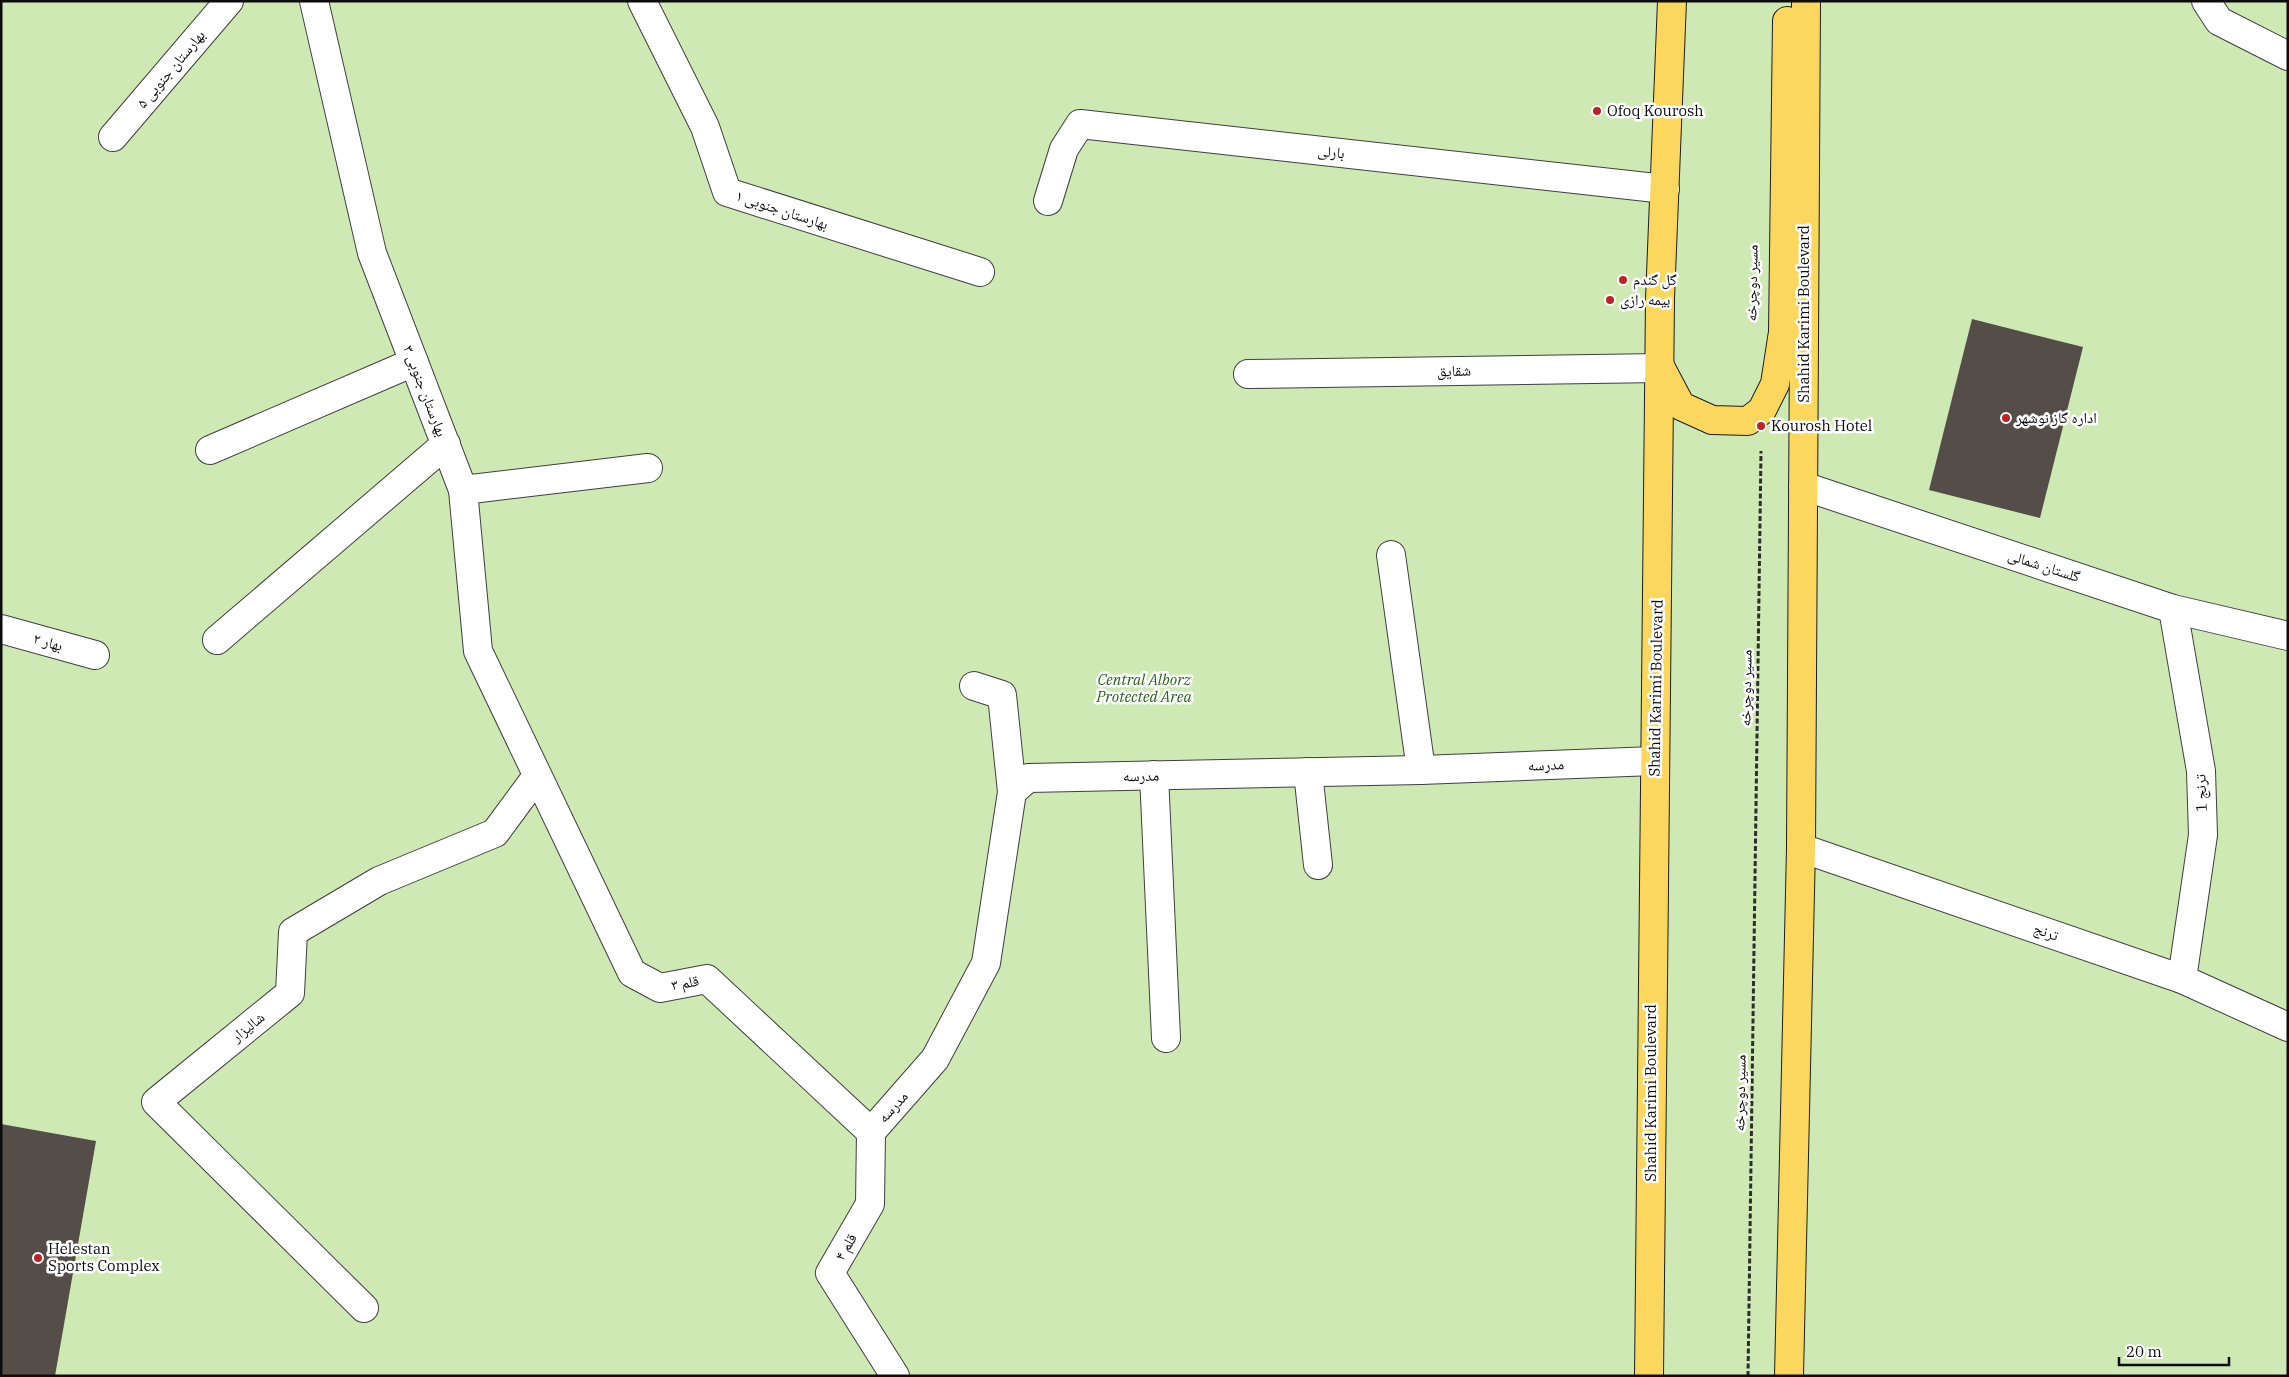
<svg xmlns="http://www.w3.org/2000/svg" width="2289" height="1377" viewBox="0 0 2289 1377" font-family="'IBM Plex Serif','Noto Naskh Arabic',serif">
	<style>
		.green { fill: #cfe9b4 }
		.building { fill: #544d48 }
		.lines { fill: none; stroke-linecap: round; stroke-linejoin: round }
		.minor-casing { stroke: #3f3f3f; stroke-width: 30 }
		.major-casing { stroke: #1d1d1d; stroke-width: 30 }
		.path { stroke: #2e2e2e; stroke-width: 3; stroke-dasharray: 5 2.5; stroke-linecap: butt }
		.minor { stroke: #fff; stroke-width: 28 }
		.major { stroke: #fbd75e; stroke-width: 28 }
		.poi-dot { fill: #be2227; stroke: #fff; stroke-width: 2 }
		.labels { text-anchor: middle; stroke-width: 5; stroke-linejoin: round; paint-order: stroke }
		.street-label { font-size: 15px; fill: #0c0c0c; stroke: #fff }
		.poi-label { font-size: 15px; fill: #0c0c0c; stroke: #fff; text-anchor: start }
		.park-label { font-size: 15px; font-style: italic; fill: #29641b; stroke: #fff }
	</style>
	<rect width="100%" height="100%" fill="#fffbea"/>
	<rect class="green" x="1" y="1" width="2287" height="1375"/>
	<g class="building">
		<polygon points="1972,319 2083,347 2040,518 1929,490"/>
		<polygon points="1,1124 96,1141 55,1376 1,1376"/>
	</g>
	<g class="lines">
		<g class="minor-casing">
			<g id="minor">
				<polyline points="314,1 372,253 463,490 478,651 632,973 660,988 707,979 871,1132"/>
				<polyline points="642,1 705,127 727,192 980,272"/>
				<polyline points="2206,1 2219,21 2288,56"/>
				<polyline points="113,137 229,1"/>
				<polyline points="1048,201 1064,149 1080,124 1665,189"/>
				<polyline points="1248,374 1661,368"/>
				<polyline points="210,450 414,362"/>
				<polyline points="1803,486 2173,609 2288,636"/>
				<polyline points="463,490 648,468"/>
				<polyline points="1391,555 1421,770"/>
				<polyline points="2173,609 2201,771 2203,835 2182,979"/>
				<polyline points="1,629 95,655"/>
				<polyline points="217,640 446,444"/>
				<polyline points="974,686 1002,695 1012,792"/>
				<polyline points="1308,772 1318,865"/>
				<polyline points="1154,775 1166,1038"/>
				<polyline points="1801,848 2182,979 2288,1027"/>
				<polyline points="871,1132 935,1059 986,963 1012,792 1028,778 1421,770 1654,761"/>
				<polyline points="871,1132 870,1204 830,1273 895,1376"/>
				<polyline points="364,1308 156,1102 290,993 293,932 379,881 495,833 537,776"/>
			</g>
		</g>
		<g class="major-casing">
			<g id="major">
				<polyline points="1663,372 1681,406 1712,420 1748,421 1762,410 1775,384 1783,332 1787,21"/>
				<polyline points="1649,1376 1660,299 1672,1"/>
				<polyline points="1789,1376 1801,848 1806,1"/>
			</g>
		</g>
		<polyline class="path" points="1748,1376 1761,451"/>
		<use href="#minor" class="minor"/>
		<use href="#major" class="major"/>
	</g>
	<g class="poi-dot">
		<circle cx="1597" cy="111" r="5"/>
		<circle cx="1623" cy="280" r="5"/>
		<circle cx="1610" cy="300" r="5"/>
		<circle cx="2006" cy="418" r="5"/>
		<circle cx="1761" cy="426" r="5"/>
		<circle cx="38" cy="1258" r="5"/>
	</g>
	<g class="labels">
		<g class="street-label">
			<text transform="translate(171 69) rotate(-50)" y="5">بهارستان جنوبی ۵</text>
			<text transform="translate(1331 152) rotate(6)" y="5">بارلی</text>
			<text transform="translate(782 210) rotate(18)" y="5">بهارستان جنوبی ۱</text>
			<text transform="translate(1752 283) rotate(-89)" y="5">مسیر دوچرخه</text>
			<text transform="translate(1804 314) rotate(-90)" y="5">Shahid Karimi Boulevard</text>
			<text transform="translate(1454 371) rotate(-1)" y="5">شقایق</text>
			<text transform="translate(425 391) rotate(69)" y="5">بهارستان جنوبی ۳</text>
			<text transform="translate(2044 566) rotate(18)" y="5">گلستان شمالی</text>
			<text transform="translate(48 642) rotate(16)" y="5">بهار ۲</text>
			<text transform="translate(1656 688) rotate(-89)" y="5">Shahid Karimi Boulevard</text>
			<text transform="translate(1746 688) rotate(-89)" y="5">مسیر دوچرخه</text>
			<text transform="translate(1546 765) rotate(-2)" y="5">مدرسه</text>
			<text transform="translate(1141 776) rotate(-1)" y="5">مدرسه</text>
			<text transform="translate(2201 793) rotate(-92)" y="5">ترنج 1</text>
			<text transform="translate(2046 932) rotate(19)" y="5">ترنج</text>
			<text transform="translate(685 983) rotate(-11)" y="5">قلم ۳</text>
			<text transform="translate(248 1027) rotate(-39)" y="5">شالیزار</text>
			<text transform="translate(1651 1093) rotate(-90)" y="5">Shahid Karimi Boulevard</text>
			<text transform="translate(1740 1093) rotate(-89)" y="5">مسیر دوچرخه</text>
			<text transform="translate(893 1107) rotate(-48)" y="5">مدرسه</text>
			<text transform="translate(846 1247) rotate(-60)" y="5">قلم ۴</text>
		</g>
		<g class="poi-label">
			<text x="1607" y="116">Ofoq Kourosh</text>
			<text x="1633" y="285">گل گندم</text>
			<text x="1620" y="305">بیمه رازی</text>
			<text x="2016" y="423">اداره گاز نوشهر</text>
			<text x="1771" y="431">Kourosh Hotel</text>
			<text x="48" y="1254">Helestan<tspan x="48" dy="17">Sports Complex</tspan></text>
		</g>
		<g class="park-label">
			<text x="1144" y="685">Central Alborz<tspan x="1144" dy="17">Protected Area</tspan></text>
		</g>
	</g>
	<rect width="2289" height="1377" fill="none" stroke="#0c0c0c" stroke-width="5"/>
	<path d="M2119 1357v8h110v-8" fill="none" stroke="#0c0c0c" stroke-width="2.5"/>
	<text x="2126" y="1357" font-size="15" fill="#0c0c0c" stroke="#ffffff" stroke-width="4" paint-order="stroke">20 m</text>
</svg>
